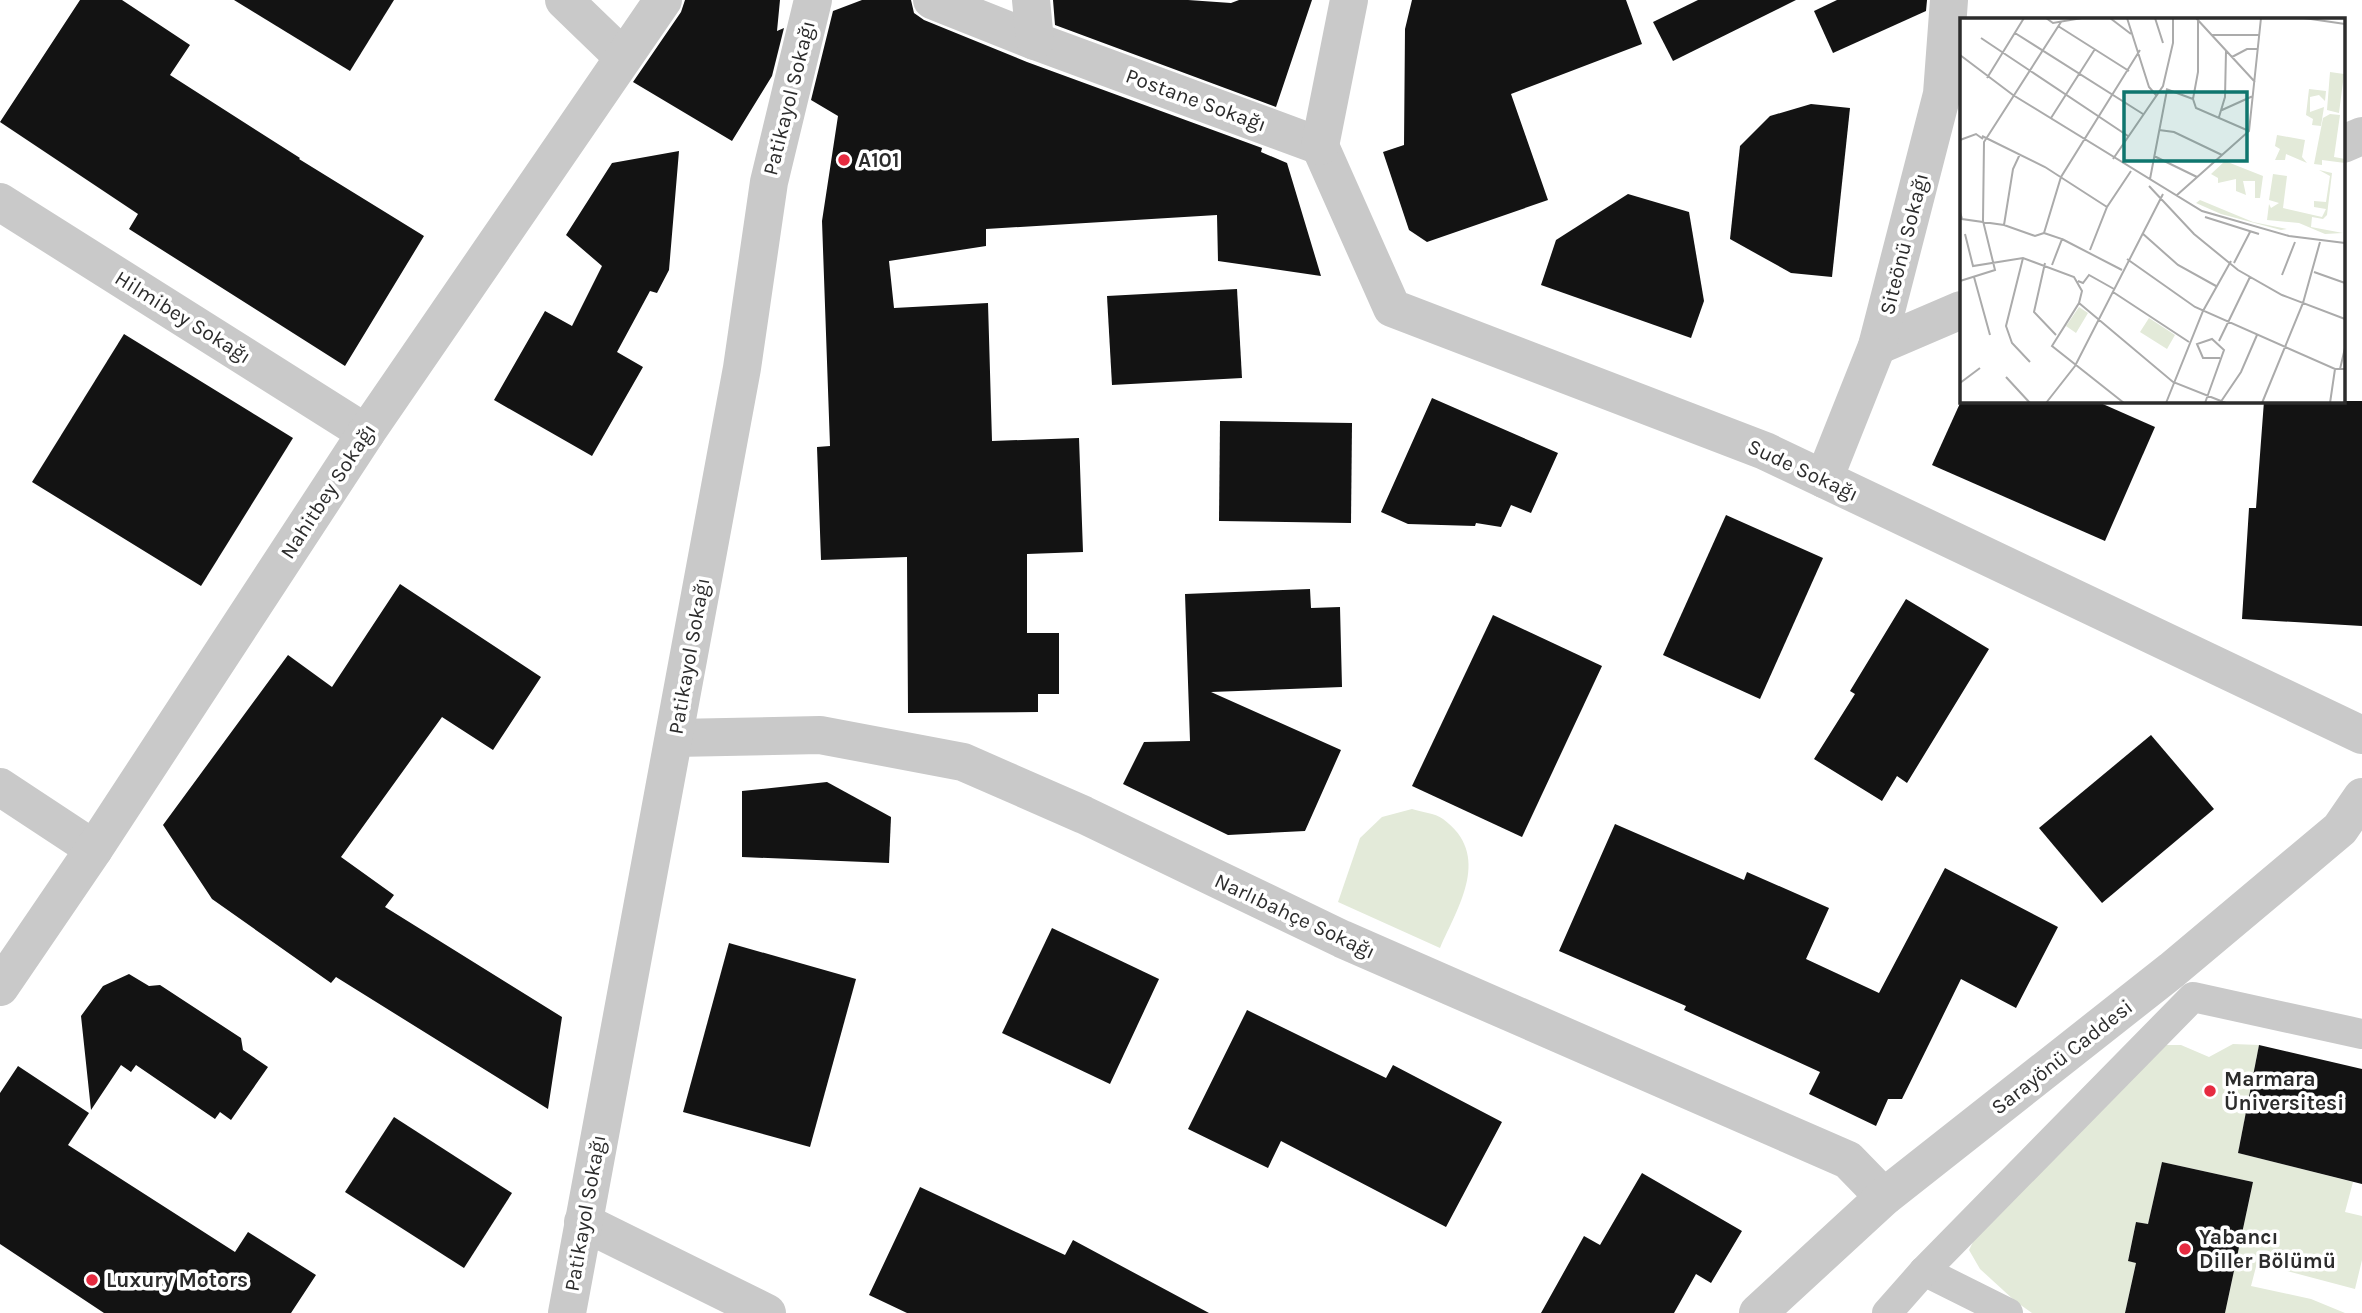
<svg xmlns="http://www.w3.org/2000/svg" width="2362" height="1313" viewBox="0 0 2362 1313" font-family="Karla,sans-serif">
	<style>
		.green { fill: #e3ead9 }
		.building { fill: #131313 }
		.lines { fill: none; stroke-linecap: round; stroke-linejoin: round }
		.service { stroke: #c9c9c9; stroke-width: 30 }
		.minor { stroke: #c9c9c9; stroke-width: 38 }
		.tertiary { stroke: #c9c9c9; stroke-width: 38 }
		.poi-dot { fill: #e62b40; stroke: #fff; stroke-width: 2.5 }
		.labels { text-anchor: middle; stroke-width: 7; stroke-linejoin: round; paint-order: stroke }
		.street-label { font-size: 21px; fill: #2c2c2c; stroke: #fff }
		.poi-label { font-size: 21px; font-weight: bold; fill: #2c2c2c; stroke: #fff; text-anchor: start }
		.inset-road { fill: none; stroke: #ababab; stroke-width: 2 }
		.view { fill: #0f766e; fill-opacity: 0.15; stroke: #0f766e; stroke-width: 3.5 }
		.inset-edge { fill: none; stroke: #2c2c2c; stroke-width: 3.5 }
	</style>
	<rect width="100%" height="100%" fill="#fff"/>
	<g class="green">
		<path d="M1412,809c9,3 23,4 31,10 49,36 16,86 -3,129l-102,-46 22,-64 22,-21z"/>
		<polygon points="2233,1044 2259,1045 2238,1153 2353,1182 2345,1212 2362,1216 2362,1260 2355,1289 2257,1263 2251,1286 2311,1299 2345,1313 2225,1313 2253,1182 2162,1162 2148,1224 2136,1222 2128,1260 2136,1263 2125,1313 2032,1313 2015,1301 1980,1269 1969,1250 1978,1232 2158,1045 2181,1045 2209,1057"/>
	</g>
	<g class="building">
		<polygon points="80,0 122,0 190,45 170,75 300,158 299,159 424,236 345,366 129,229 138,214 0,122"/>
		<polygon points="234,0 394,0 350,71"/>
		<polygon points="685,0 780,0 777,31 784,28 772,76 732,141 633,82 681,12"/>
		<polygon points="862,0 911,0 914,13 924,20 1027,62 1262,148 1261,152 1287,163 1321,276 1218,261 1217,215 986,229 986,246 889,261 894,308 988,303 992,441 1079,438 1083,552 1027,554 1027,633 1059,633 1059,694 1038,694 1038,712 908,713 907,557 821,560 817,447 830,446 822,221 838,116 811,100 833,11"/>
		<polygon points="1053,0 1188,0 1231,3 1239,0 1312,0 1276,107 1055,25"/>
		<polygon points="1412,0 1626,0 1642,44 1511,94 1548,200 1427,242 1409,230 1383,152 1404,145 1405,29"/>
		<polygon points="1698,0 1796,0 1673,61 1653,22"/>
		<polygon points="1837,0 1927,0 1926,11 1833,53 1814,11"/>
		<polygon points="1811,104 1850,108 1832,277 1791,273 1730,239 1740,146 1770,116"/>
		<polygon points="679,151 669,270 657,293 650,291 617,352 643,367 592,456 494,400 545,311 572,326 602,266 566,235 612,163"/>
		<polygon points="1628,194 1689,212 1704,301 1691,338 1541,285 1556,240"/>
		<polygon points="1237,289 1242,378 1112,385 1107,296"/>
		<polygon points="124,334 293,438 201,586 32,482"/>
		<polygon points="1432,398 1558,453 1531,513 1511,505 1501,527 1476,523 1475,526 1408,524 1381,512"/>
		<polygon points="1961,401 2096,401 2155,427 2105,541 1932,465"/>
		<polygon points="2264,401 2362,401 2362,626 2242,619 2249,508 2256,508"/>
		<polygon points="1220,421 1352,423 1351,523 1219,521"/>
		<polygon points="1726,515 1823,558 1760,699 1663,655"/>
		<polygon points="400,584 541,677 493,750 442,717 341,857 394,895 385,907 562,1017 548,1109 336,977 331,983 212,899 163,825 288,655 332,687"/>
		<polygon points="1310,589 1311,608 1340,607 1342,687 1211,692 1341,750 1305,831 1228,835 1123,784 1144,742 1190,741 1185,594"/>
		<polygon points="1906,599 1989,649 1907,783 1897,776 1882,801 1814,759 1855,694 1850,691"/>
		<polygon points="1493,615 1602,666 1522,837 1412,786"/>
		<polygon points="2151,735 2214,809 2102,903 2039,828"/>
		<polygon points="827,782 891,817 889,863 742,857 742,791"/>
		<polygon points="1615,824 1744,880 1747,872 1829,908 1806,959 1879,993 1945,868 2058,927 2016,1008 1961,979 1902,1099 1888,1099 1876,1126 1809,1094 1820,1072 1684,1010 1686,1006 1559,951"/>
		<polygon points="1052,928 1159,979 1110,1084 1002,1033"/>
		<polygon points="729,943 856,979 810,1147 683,1112"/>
		<polygon points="129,974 149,986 160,985 241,1038 243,1050 268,1067 231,1120 220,1112 215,1119 136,1065 131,1072 121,1065 91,1110 81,1016 103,986"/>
		<polygon points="1247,1010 1386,1078 1393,1065 1502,1122 1446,1227 1281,1141 1268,1168 1188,1129"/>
		<polygon points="2259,1045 2362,1069 2362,1184 2238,1153"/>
		<polygon points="18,1066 89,1113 68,1145 235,1252 248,1232 316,1275 291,1313 104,1313 0,1244 0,1093"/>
		<polygon points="394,1117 512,1193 464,1268 345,1192"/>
		<polygon points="2162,1162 2253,1182 2225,1313 2125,1313 2136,1263 2128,1261 2136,1222 2148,1224"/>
		<polygon points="1642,1173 1742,1231 1711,1283 1696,1274 1674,1313 1541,1313 1584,1236 1600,1245"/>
		<polygon points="920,1187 1065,1255 1073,1240 1209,1313 907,1313 869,1295"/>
	</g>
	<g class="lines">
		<g class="service">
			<polyline points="1924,1271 2008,1313"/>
			<polyline points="1887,1313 1924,1271 2193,997 2362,1034"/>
		</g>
		<g class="minor">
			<polyline points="564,0 623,57"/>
			<polyline points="932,0 1035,41 1320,146"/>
			<polyline points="1031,0 1035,41"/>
			<polyline points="2343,144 2362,136"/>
			<polyline points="1320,146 1392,308 1765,451 2362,735"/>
			<polyline points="1320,146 1349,0"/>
			<polyline points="0,202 366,433"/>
			<polyline points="1877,346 1961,310"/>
			<polyline points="1824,479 1877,346 1942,94 1949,0"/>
			<polyline points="675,738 820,735 963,762 1084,815 1342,939 1848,1160 1884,1197"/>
			<polyline points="0,787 94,849"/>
			<polyline points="0,987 94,849 366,433 663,0"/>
			<polyline points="583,1222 767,1313"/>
			<polyline points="567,1313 742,368 769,182 813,0"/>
		</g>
		<polyline class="tertiary" points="1758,1313 1884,1197 2172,970 2340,829 2362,797"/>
	</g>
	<g class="poi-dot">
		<circle cx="844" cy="160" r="7"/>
		<circle cx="2210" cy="1091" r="7"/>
		<circle cx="2185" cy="1249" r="7"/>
		<circle cx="92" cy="1280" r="7"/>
	</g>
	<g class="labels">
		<g class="street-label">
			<text transform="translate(789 98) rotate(-76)" y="7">Patikayol Sokağı</text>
			<text transform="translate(1196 100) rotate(20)" y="7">Postane Sokağı</text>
			<text transform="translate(1904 244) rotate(-76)" y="7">Siteönü Sokağı</text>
			<text transform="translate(183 317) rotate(32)" y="7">Hilmibey Sokağı</text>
			<text transform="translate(1803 470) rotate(25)" y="7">Sude Sokağı</text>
			<text transform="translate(328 491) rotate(-57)" y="7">Nahitbey Sokağı</text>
			<text transform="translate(689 656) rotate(-80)" y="7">Patikayol Sokağı</text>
			<text transform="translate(1295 916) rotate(25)" y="7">Narlıbahçe Sokağı</text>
			<text transform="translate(2062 1057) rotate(-38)" y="7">Sarayönü Caddesi</text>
			<text transform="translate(585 1213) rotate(-80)" y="7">Patikayol Sokağı</text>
		</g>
		<g class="poi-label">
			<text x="858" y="167">A101</text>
			<text x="2224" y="1086">Marmara<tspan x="2224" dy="24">Üniversitesi</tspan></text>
			<text x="2199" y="1244">Yabancı<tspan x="2199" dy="24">Diller Bölümü</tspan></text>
			<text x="106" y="1287">Luxury Motors</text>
		</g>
	</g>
	<g transform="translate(1960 18)">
		<rect width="385" height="385" fill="#fff"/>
		<path d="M370,54l14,2 -5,39 -12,-3zM349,71l17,2 -1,10 -6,-6 -9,2v15l14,-5 -3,19 -9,-1 1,-6 -7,-4zM370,96l10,1 -6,42 11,2v4l-23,-3v5l-8,-1 9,-46zM317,117l28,5 -3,17 5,6 -21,-9 -1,6h-10l5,-11 -5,-3zM265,143l38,15 -3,22h-5v-17h-12l3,14 -10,-4v-12l-18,4v-5l-7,-4zM359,152l13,3 -5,42 -4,4 -11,-2 -1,10 32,6 -18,1 -26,-11 -32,-3 2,-16 2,4 8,-5 -10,-3 4,-26 14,2 -4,32 39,9 4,-8 -12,-2v-6l12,1 4,-26zM240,182l53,22 34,7 -6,1 -60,-16 -25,-11zM119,289l9,6 -12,20 -10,-7zM189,300l26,17 -8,14 -27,-17z" fill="#e3ead9"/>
		<path class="inset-road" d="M86,0l7,5 29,-5M150,0l21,16M167,0l22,69 7,8M195,0l8,25M236,0l59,64M344,0l41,6M98,8l71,45M55,15l128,81M251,17h49M21,20l147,98M0,37l53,40 189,116 87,25 56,7M272,39l15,-8h11M27,60l37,-60M206,71l27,10M233,81l5,-27v-52M233,81l3,9 53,23M262,92l31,-14M259,99l6,-20 1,-46M91,100l44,-69M199,112l15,2 48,23M22,118l63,31 62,40M0,122l16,-6 7,5M194,138l43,21M153,141l50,-73 10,-43v-25M190,161l17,-89M189,168l45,48 44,36 44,25 63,24M217,177l72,-64 12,-113M0,194l2,7 42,6 31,11 9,-3M245,199l54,17M44,207l9,-56 7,-15M84,215l17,-56 79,-127M84,215l18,6 -10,26M182,215l36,32 38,21M5,216l8,32 50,-8 51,19 8,14 -3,12 -27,43 72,57M102,221l60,31M130,232l17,-43 24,-36M63,240l-17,68 6,17 18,19M167,241l68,48 140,62h10M85,245l-11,49 22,23M274,245l16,-31M354,254l31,11M322,257l13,-33M14,259l16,58M0,263l35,-11 -12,-49 1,-79 77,-120M118,263l5,2 6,-8 25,14M153,274l76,50M119,285l94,79 53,21M259,323l31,-64M380,351l5,-21M46,359l24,26M0,365l20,-15M86,385l29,-37 88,-172M206,385l37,-92 28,-50M245,385l19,-53 -12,-11 -15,5 6,14h17M260,385l21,-31 16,-37M302,385l41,-100 17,-61M370,385l5,-34"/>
		<path class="view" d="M164,74h123v69h-123z"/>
		<rect width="385" height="385" class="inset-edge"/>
	</g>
</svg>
